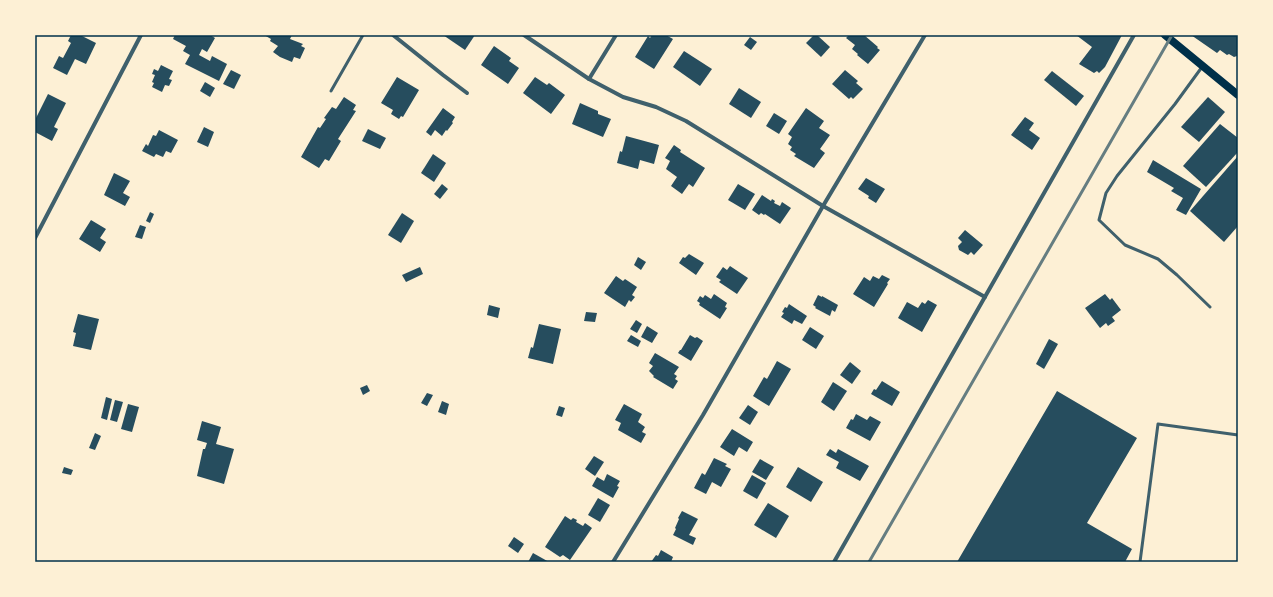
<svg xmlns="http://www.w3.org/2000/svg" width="1273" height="597" viewBox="0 0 1273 597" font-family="Mulish,sans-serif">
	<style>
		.building { fill: #264d5e }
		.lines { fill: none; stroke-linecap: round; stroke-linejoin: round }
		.service { stroke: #3f606c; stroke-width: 3 }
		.minor { stroke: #3f606c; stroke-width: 4 }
		.secondary { stroke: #003049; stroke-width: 8 }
		.rail { stroke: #657d81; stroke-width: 3 }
		.neatline { fill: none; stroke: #003049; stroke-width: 1.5 }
	</style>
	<rect width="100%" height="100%" fill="#fdf0d5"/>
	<g class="building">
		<polygon points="71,35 80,35 96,43 86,64 75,59 67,75 53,68 59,56 63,58 71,43 68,41"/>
		<polygon points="175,35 210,35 215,38 207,52 202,49 199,55 210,61 212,56 227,64 219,81 185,64 190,55 183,51 186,46 173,39"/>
		<polygon points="264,35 292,35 290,39 303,44 301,46 305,48 300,59 294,57 292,62 280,57 273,52 278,46 270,41 271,39"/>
		<polygon points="443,35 475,35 465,50"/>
		<polygon points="652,35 666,35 673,39 654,69 635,57 648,36 650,38"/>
		<polygon points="814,35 817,35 830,47 821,57 806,43"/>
		<polygon points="849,35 864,35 878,47 877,48 880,50 868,64 857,55 858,54 852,49 855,45 846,38"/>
		<polygon points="1076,35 1122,35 1105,67 1099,73 1097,71 1094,73 1079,64 1092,47"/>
		<polygon points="1191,35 1238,35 1238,57 1237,56 1234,57 1229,54 1227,55 1220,50 1217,53"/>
		<polygon points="750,37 757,42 751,50 744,45"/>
		<polygon points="494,46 511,58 509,61 519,68 508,84 481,65"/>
		<polygon points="684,51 712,69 700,86 673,67"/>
		<polygon points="161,65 173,71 169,79 172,80 169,86 165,85 162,92 152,87 154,83 152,82 155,75 152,74 154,69 158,71"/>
		<polygon points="231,70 241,75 234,89 223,84"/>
		<polygon points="845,70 858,81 856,83 863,89 853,99 851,97 849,99 832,84"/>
		<polygon points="1052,71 1084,96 1076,106 1044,80"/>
		<polygon points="397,77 419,90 403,117 401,116 399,119 391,114 393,110 381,103"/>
		<polygon points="535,77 547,85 549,83 565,95 551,114 523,93"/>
		<polygon points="205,82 215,88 210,97 200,91"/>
		<polygon points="739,88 761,102 751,118 729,104"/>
		<polygon points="48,94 66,103 54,127 58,129 52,141 35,132 35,120"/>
		<polygon points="344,97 356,105 353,110 356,111 338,139 341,141 329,161 325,159 319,168 301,157 318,127 320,128 326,119 324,118 332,107 336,109"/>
		<polygon points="1208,97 1225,112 1199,142 1181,127"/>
		<polygon points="580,103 598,111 598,114 611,119 603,137 572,124"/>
		<polygon points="443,108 455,117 452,122 453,123 447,131 446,130 442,136 435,130 431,136 426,132"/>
		<polygon points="806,108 824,121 819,128 830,135 820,149 825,153 814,168 794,156 796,154 790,150 792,147 788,144 792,137 788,134"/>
		<polygon points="774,113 787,121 779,134 766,126"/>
		<polygon points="1025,117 1034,123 1029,130 1040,138 1032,150 1011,135"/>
		<polygon points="1220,124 1238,138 1238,152 1206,187 1183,166"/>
		<polygon points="204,127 214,132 208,147 197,142"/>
		<polygon points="368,129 386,138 380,149 362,141"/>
		<polygon points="159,130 178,140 171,153 166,151 163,157 156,154 154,157 142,151 146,144 148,146 153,135 156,136"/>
		<polygon points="626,136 659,145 654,164 640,160 638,169 617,163 620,151 622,152"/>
		<polygon points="674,145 681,150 680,152 705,168 693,187 689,184 682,194 671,186 677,177 666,169 670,161 665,158"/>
		<polygon points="433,154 446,163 434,182 421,173"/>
		<polygon points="1238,156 1238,226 1224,242 1190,211"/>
		<polygon points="1153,160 1201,189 1186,215 1176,210 1183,198 1171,191 1174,188 1147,172"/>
		<polygon points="114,173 130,181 123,193 130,197 125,206 104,195"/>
		<polygon points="866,178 885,189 876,203 868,198 869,196 858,189"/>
		<polygon points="442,184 448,189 440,199 434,194"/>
		<polygon points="738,184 755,194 745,210 728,200"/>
		<polygon points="762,195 771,201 772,199 775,201 774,203 780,206 782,202 791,208 780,224 765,214 764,215 761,213 759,215 752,210"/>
		<polygon points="150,212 154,214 150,223 146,221"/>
		<polygon points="402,213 414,221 401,243 388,235"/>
		<polygon points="91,220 106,229 100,238 106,242 100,252 79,239"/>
		<polygon points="140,225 146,227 142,239 135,237"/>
		<polygon points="965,230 983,245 974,255 971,252 968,255 959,250 958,246 962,242 958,238"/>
		<polygon points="689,254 704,263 696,275 679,263 683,257 685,258"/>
		<polygon points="638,257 646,262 641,270 634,265"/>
		<polygon points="730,266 748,278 737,294 719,282 721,280 716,277 723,267 727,270"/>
		<polygon points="420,267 423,274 406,282 402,275"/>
		<polygon points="882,275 890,279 887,283 888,284 874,307 853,294 864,277 870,281 873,276 879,279"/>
		<polygon points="616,276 623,281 625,279 637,287 632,295 635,297 631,302 629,300 625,307 604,293"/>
		<polygon points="714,294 727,303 725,307 727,308 720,319 699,305 700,303 697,301 700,296 703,298 705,295 711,299"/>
		<polygon points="1105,294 1110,300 1112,298 1121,310 1112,317 1115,321 1108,326 1106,323 1100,328 1085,308"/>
		<polygon points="818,295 822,297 822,296 838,305 835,312 832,310 830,316 815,308 816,307 813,305"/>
		<polygon points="928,300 937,305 922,332 898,318 907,302 918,308 922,302 925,304"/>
		<polygon points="789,304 807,316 802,324 794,320 792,324 781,317 784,313 782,312 785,307 787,308"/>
		<polygon points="489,305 500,308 498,318 487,315"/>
		<polygon points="586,312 597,313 595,322 584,321"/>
		<polygon points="78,314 99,319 91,350 73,346 76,333 73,332"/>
		<polygon points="636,320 642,324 637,333 630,329"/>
		<polygon points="539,324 561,329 553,364 528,358 531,347 533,348"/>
		<polygon points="647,326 658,333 652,343 641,337"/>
		<polygon points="810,327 824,336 816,349 802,340"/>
		<polygon points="631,335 641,341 638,347 627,341"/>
		<polygon points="690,335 695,338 697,337 703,341 691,361 678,353 680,350 681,350"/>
		<polygon points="1049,339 1058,344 1044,369 1036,364"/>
		<polygon points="655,353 679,367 674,374 677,376 675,379 678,381 673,389 653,377 654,376 649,371 653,366 649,363"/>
		<polygon points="777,361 791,369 769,406 753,396 764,377 767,379"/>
		<polygon points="850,362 861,371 852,384 840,375"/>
		<polygon points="882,381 900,392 892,406 871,394 874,389 876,390"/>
		<polygon points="833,382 847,391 834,411 821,402"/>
		<polygon points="367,385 370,391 363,395 360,388"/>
		<polygon points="1057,391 1137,438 1087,523 1132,549 1125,562 957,562"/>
		<polygon points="427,393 433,395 427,406 421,403"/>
		<polygon points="106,397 112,399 107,420 101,418"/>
		<polygon points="115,400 123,402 117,422 110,420"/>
		<polygon points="442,401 449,404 446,415 438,412"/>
		<polygon points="128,404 139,407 132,432 121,429"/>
		<polygon points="624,404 642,414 638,422 645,427 642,432 646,434 641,443 618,430 621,423 615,420"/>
		<polygon points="748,405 758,412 750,425 739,418"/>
		<polygon points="559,406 565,408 562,417 556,415"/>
		<polygon points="856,414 867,420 870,416 881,422 870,441 846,428 851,419 853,420"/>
		<polygon points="202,421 221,427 216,444 234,449 224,484 197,476 203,449 205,449 207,443 197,440"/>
		<polygon points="732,429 753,442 747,452 739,447 734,456 720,447"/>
		<polygon points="95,433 101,436 95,450 89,448"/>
		<polygon points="830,449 836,453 838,449 869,466 860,481 836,468 839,462 826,455"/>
		<polygon points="594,456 604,462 595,476 585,469"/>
		<polygon points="714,458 727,464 725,466 731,469 721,487 712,482 706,494 694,488 702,473 705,475"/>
		<polygon points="760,459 774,467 766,480 752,472"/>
		<polygon points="64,467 73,470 71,475 62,473"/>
		<polygon points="798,467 823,482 811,502 786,487"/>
		<polygon points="607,474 620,481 617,486 619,487 613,498 592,486 597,477 604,481"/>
		<polygon points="752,475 766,483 757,499 743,491"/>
		<polygon points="598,498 610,505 600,522 588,515"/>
		<polygon points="768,503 789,516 776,538 754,525"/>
		<polygon points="682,511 698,519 689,535 696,538 693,545 673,535 676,529 675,528 679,519 678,518"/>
		<polygon points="565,516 571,520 573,518 577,520 576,522 583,526 585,523 592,528 570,560 563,555 560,557 545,547"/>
		<polygon points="514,537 524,544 518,553 508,546"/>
		<polygon points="661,550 673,557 671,562 651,562 656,555 658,556"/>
		<polygon points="533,553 549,562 528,562"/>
	</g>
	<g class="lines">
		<g class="service">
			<polyline points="1202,67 1175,104 1117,176 1106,193 1099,220 1125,245 1158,259 1177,275 1210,307"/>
			<polyline points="331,91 363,35"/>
			<polyline points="1140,562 1158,424 1238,435"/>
		</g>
		<g class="minor">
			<polyline points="393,35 443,75 467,93"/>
			<polyline points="524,35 589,79 623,97 656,107 686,121 823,206 985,297"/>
			<polyline points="589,79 616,35"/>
			<polyline points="35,238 141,35"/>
			<polyline points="613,562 703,415 823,206 925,35"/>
			<polyline points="834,562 1134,35"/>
		</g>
		<polyline class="secondary" points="1165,35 1238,95"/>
		<polyline class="rail" points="869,562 1172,35"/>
	</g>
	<rect width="1273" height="597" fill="none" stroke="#fdf0d5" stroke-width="72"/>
	<rect x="36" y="36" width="1201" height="525" class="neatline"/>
</svg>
